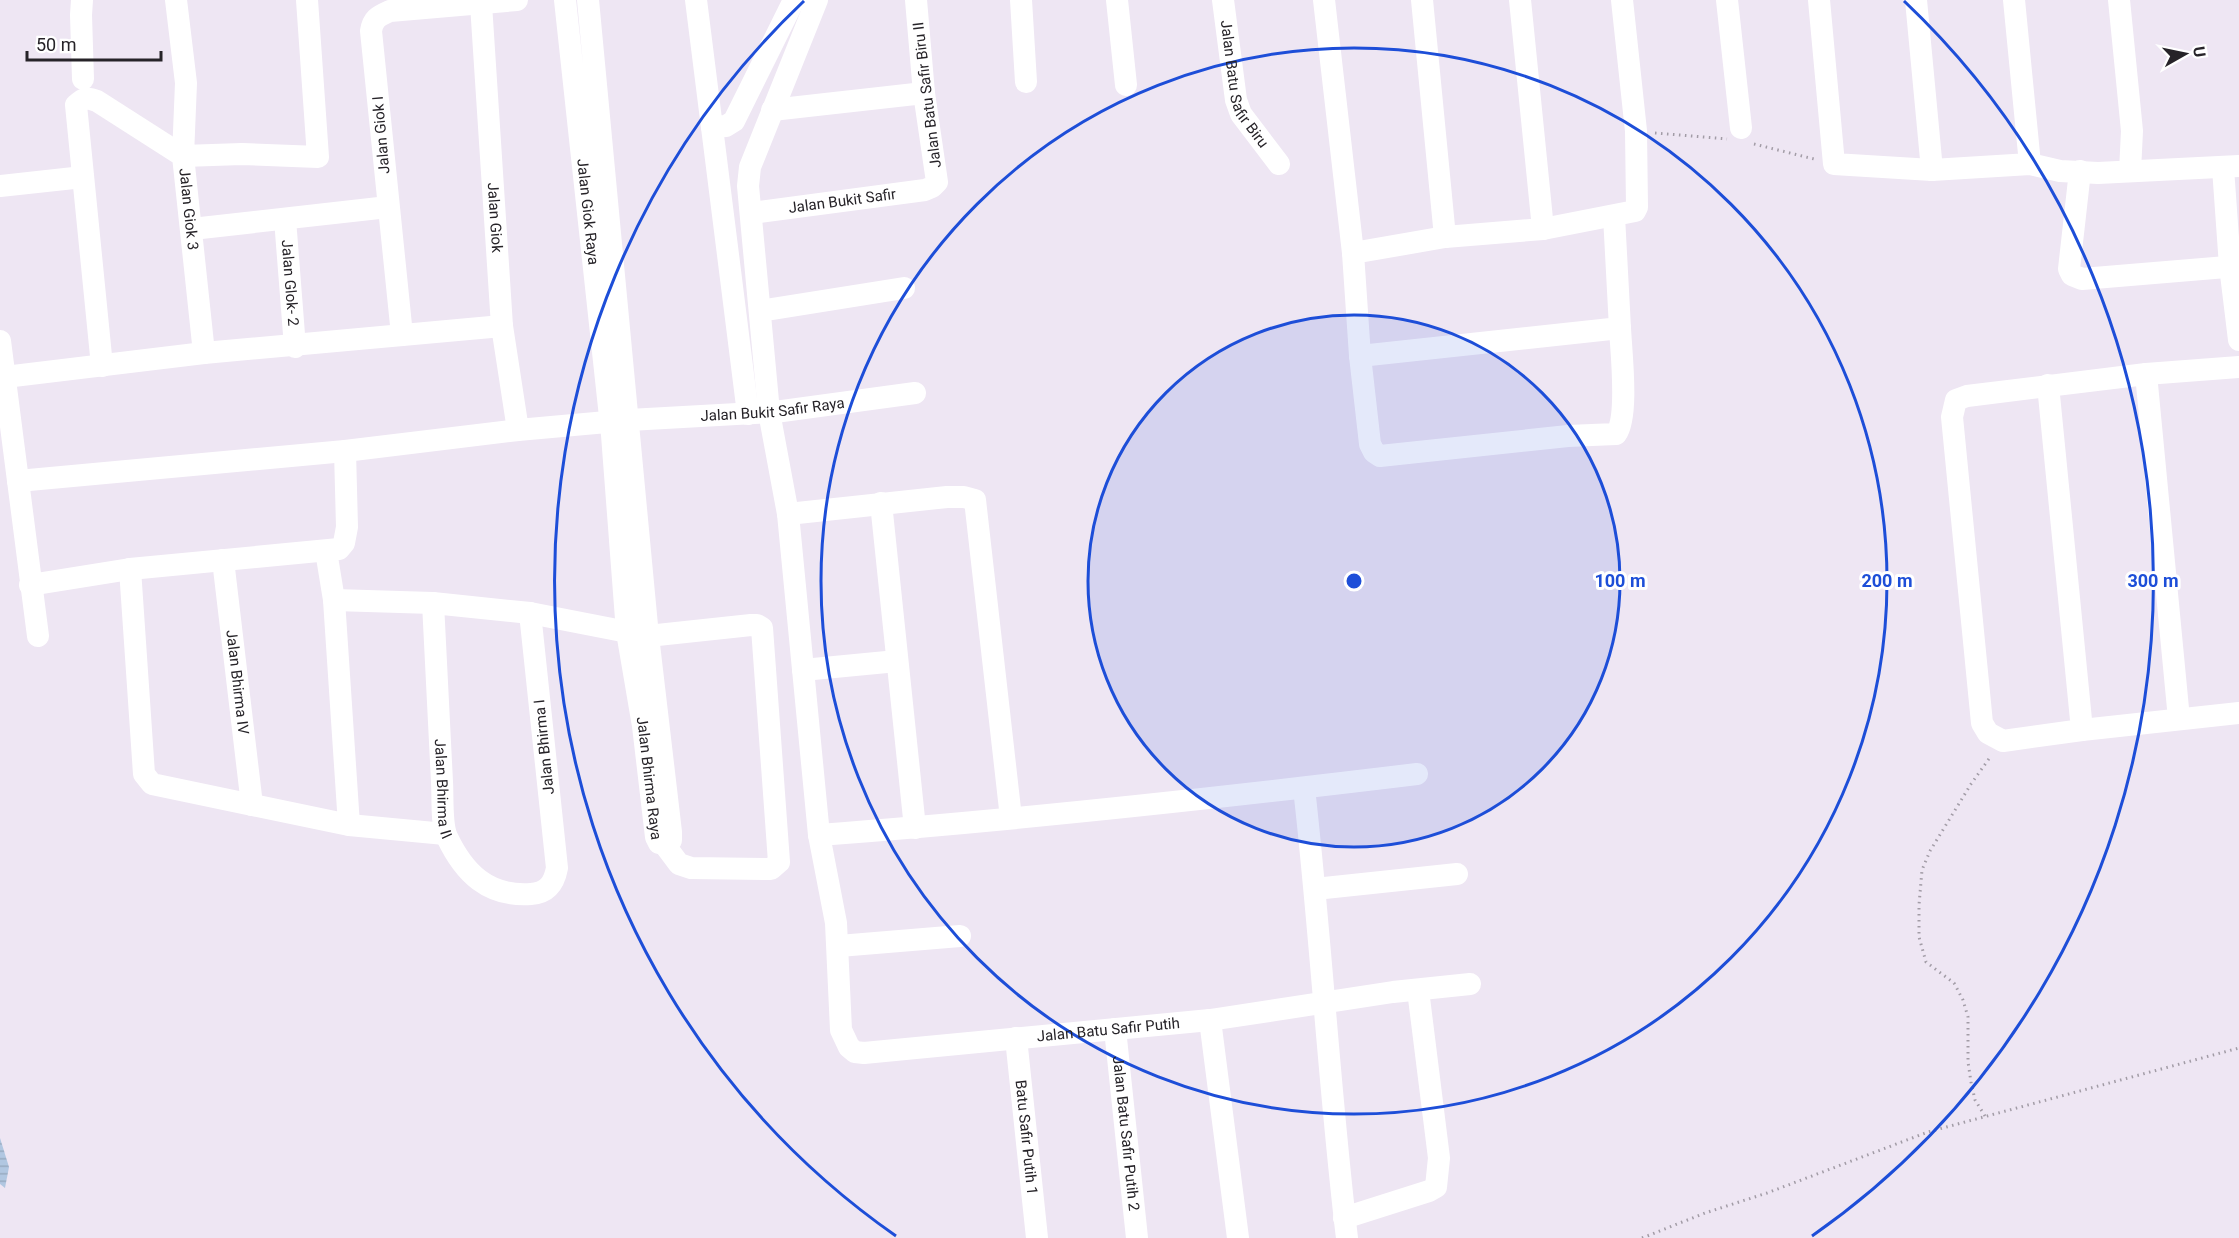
<svg xmlns="http://www.w3.org/2000/svg" width="2239" height="1238" viewBox="0 0 2239 1238" font-family="Roboto,sans-serif">
	<style>
		.water { fill: url(#water-rules) }
		.lines { fill: none; stroke-linecap: round; stroke-linejoin: round }
		.path { stroke: #a29ca6; stroke-width: 3; stroke-dasharray: 1.5 4.5; stroke-linecap: butt }
		.minor { stroke: #fff; stroke-width: 22 }
		.ring { fill: none; stroke: #1d4ed8; stroke-width: 3 }
		.labels { text-anchor: middle; stroke-width: 6; stroke-linejoin: round; paint-order: stroke }
		.street-label { font-size: 15px; fill: #262328; stroke: #fff }
		.centre { fill: #1d4ed8; stroke: #fff; stroke-width: 3 }
		.ring-label { font-size: 18px; text-anchor: middle; font-weight: bold; fill: #1d4ed8; stroke: #fff; stroke-width: 6; stroke-linejoin: round; paint-order: stroke }
	</style>
	<defs>
		<pattern id="water-rules" width="6" height="5" patternUnits="userSpaceOnUse" patternTransform="scale(1.5)"><rect width="6" height="5" fill="#b1c7e1"/><path d="M0 2.5h6" fill="none" stroke="#98abc1"/></pattern>
	</defs>
	<rect width="100%" height="100%" fill="#eee6f3"/>
	<polygon class="water" points="0,1138 9,1167 5,1188 0,1184"/>
	<g class="lines">
		<g class="path">
			<polyline points="1655,133 1727,139"/>
			<polyline points="1754,144 1814,159"/>
			<polyline points="1985,1116 1975,1100 1971,1082 1968,1062 1968,1017 1963,1000 1954,983 1926,962 1919,937 1919,905 1922,870 1930,851 1971,784 1991,756"/>
			<polyline points="1642,1238 1705,1213 1767,1193 1928,1132 2239,1048"/>
		</g>
		<g class="minor">
			<polyline points="82,0 81,15 83,79"/>
			<polyline points="176,0 186,83 183,156 242,154 318,157 307,0"/>
			<path id="s1" d="M565,0l47,435 15,197 16,94 13,111 3,6 5,1 7,-4v-8l-23,-196 -60,-636"/>
			<polyline points="696,0 748,414"/>
			<path id="s2" d="M817,0l-67,167 -2,19 21,226 19,102 31,321 17,88 5,107 8,17 6,5 9,1 346,-33 183,-28 77,-8"/>
			<polyline points="1021,0 1026,82"/>
			<polyline points="1117,0 1126,85"/>
			<path id="s3" d="M1223,0l13,100 5,14 38,50"/>
			<path d="M1324,0l29,253 7,103 10,88 4,8 6,4 188,-20 48,-2c13,-17 5,-83 4,-106"/>
			<polyline points="1422,0 1445,237"/>
			<polyline points="1520,0 1543,229"/>
			<polyline points="1727,0 1741,128"/>
			<polyline points="1819,0 1834,164 1932,170 2030,164 2060,171 2098,173 2239,166"/>
			<polyline points="1916,0 1932,170"/>
			<polyline points="2014,0 2030,164"/>
			<polyline points="2119,0 2132,131 2130,171"/>
			<path id="s4" d="M481,4l21,322 16,104"/>
			<polyline points="772,110 924,93"/>
			<polyline points="712,127 726,126 734,121 794,0"/>
			<polyline points="2223,168 2230,266 2239,340"/>
			<polyline points="2080,171 2069,269 2072,275 2082,279 2239,266"/>
			<polyline points="0,186 83,177"/>
			<path id="s5" d="M751,213l174,-23 7,-3 5,-5 -13,-89 -8,-93"/>
			<path id="s6" d="M285,219l10,128"/>
			<polyline points="192,229 388,207"/>
			<polyline points="1353,253 1445,237 1543,229 1635,211 1637,207 1636,131 1622,0"/>
			<polyline points="760,311 904,288"/>
			<path d="M402,335l-31,-304c2,-13 8,-15 19,-20l127,-11"/>
			<polyline points="0,341 38,636"/>
			<polyline points="1360,356 1620,328 1614,216"/>
			<path id="s7" d="M102,366l-26,-261c8,-7 11,-8 21,-4l86,55 21,197"/>
			<polyline points="2239,367 2146,374 1967,396 1956,400 1952,417 1982,723 1988,733 2003,741 2082,730 2239,713"/>
			<polyline points="2146,374 2179,719"/>
			<polyline points="5,377 204,353 502,326"/>
			<polyline points="2048,385 2082,730"/>
			<path id="s8" d="M18,481l327,-30 173,-21 111,-10 146,-8 140,-19"/>
			<polyline points="881,503 915,828"/>
			<polyline points="788,514 947,497 964,497 975,500 1011,818"/>
			<polyline points="326,551 334,600 349,825"/>
			<path id="s9" d="M223,560l29,245"/>
			<polyline points="130,569 144,774 152,784 349,825 445,834"/>
			<polyline points="30,585 130,569 339,549 344,543 347,527 345,451"/>
			<polyline points="334,600 433,603 530,613 648,636 751,625 757,625 762,628 779,862 771,869 691,868 679,864 664,844"/>
			<path id="s10" d="M433,603c3,60 6,119 9,179 1,14 -1,43 5,55 17,36 41,60 84,57 16,-1 23,-10 26,-26l-27,-255"/>
			<polyline points="803,670 897,661"/>
			<path d="M1304,788c17,149 25,300 43,450"/>
			<path d="M819,835c200,-15 400,-37 598,-61"/>
			<polyline points="1315,889 1457,874"/>
			<polyline points="839,946 960,936"/>
			<polyline points="1210,1020 1238,1238"/>
			<path id="s11" d="M1115,1029l22,209"/>
			<path id="s12" d="M1016,1038l21,200"/>
			<polyline points="1344,1218 1429,1191 1436,1187 1439,1158 1418,990"/>
		</g>
	</g>
	<circle cx="1354" cy="581" r="266" fill="#1d4ed8" fill-opacity=".12"/>
	<g class="ring">
		<circle cx="1354" cy="581" r="266"/>
		<circle cx="1354" cy="581" r="533"/>
		<path d="M896 1236A799 799 0 0 1 804 1M1904 1A799 799 0 0 1 1812 1236"/>
	</g>
	<g class="labels">
		<g class="street-label">
			<text dy="5" stroke="none"><textPath href="#s3" startOffset="88">Jalan Batu Safir Biru</textPath></text>
			<text transform="translate(927 95) rotate(-97)" y="5">Jalan Batu Safir Biru II</text>
			<text transform="translate(381 135) rotate(-95)" y="5">Jalan Giok I</text>
			<text dy="5" stroke="none"><textPath href="#s5" startOffset="92">Jalan Bukit Safir</textPath></text>
			<text dy="5" stroke="none"><textPath href="#s7" startOffset="441">Jalan Giok 3</textPath></text>
			<text dy="5" stroke="none"><textPath href="#s1" startOffset="213">Jalan Giok Raya</textPath></text>
			<text dy="5" stroke="none"><textPath href="#s4" startOffset="214">Jalan Giok</textPath></text>
			<text dy="5" stroke="none"><textPath href="#s6" startOffset="64">Jalan Glok- 2</textPath></text>
			<text dy="5" stroke="none"><textPath href="#s8" startOffset="758">Jalan Bukit Safir Raya</textPath></text>
			<text dy="5" stroke="none"><textPath href="#s9" startOffset="123">Jalan Bhirma IV</textPath></text>
			<text transform="translate(544 747) rotate(-96)" y="5">Jalan Bhirma I</text>
			<text dy="5" stroke="none"><textPath href="#s1" startOffset="783">Jalan Bhirma Raya</textPath></text>
			<text dy="5" stroke="none"><textPath href="#s10" startOffset="186">Jalan Bhirma II</textPath></text>
			<text dy="5" stroke="none"><textPath href="#s2" startOffset="1330">Jalan Batu Safir Putih</textPath></text>
			<text dy="5" stroke="none"><textPath href="#s11" startOffset="105">Jalan Batu Safir Putih 2</textPath></text>
			<text dy="5" stroke="none"><textPath href="#s12" startOffset="100">Batu Safir Putih 1</textPath></text>
		</g>
	</g>
	<circle cx="1354" cy="581" r="9" class="centre"/>
	<g class="ring-label">
		<text x="1620" y="587">100 m</text>
		<text x="1887" y="587">200 m</text>
		<text x="2153" y="587">300 m</text>
	</g>
	<g transform="translate(2185 54) rotate(81)" stroke="#ffffff" stroke-width="4.5" paint-order="stroke">
	<path d="M0-4.5L10 22L0 15L-10 22Z" fill="#262328"/>
	<text y="-9" font-size="16" font-weight="bold" text-anchor="middle" fill="#262328">U</text>
	</g>
	<path d="M27 51v9h134v-9" fill="none" stroke="#262328" stroke-width="3"/>
	<text x="36" y="51" font-size="18" fill="#262328" stroke="#ffffff" stroke-width="4.5" paint-order="stroke">50 m</text>
</svg>
